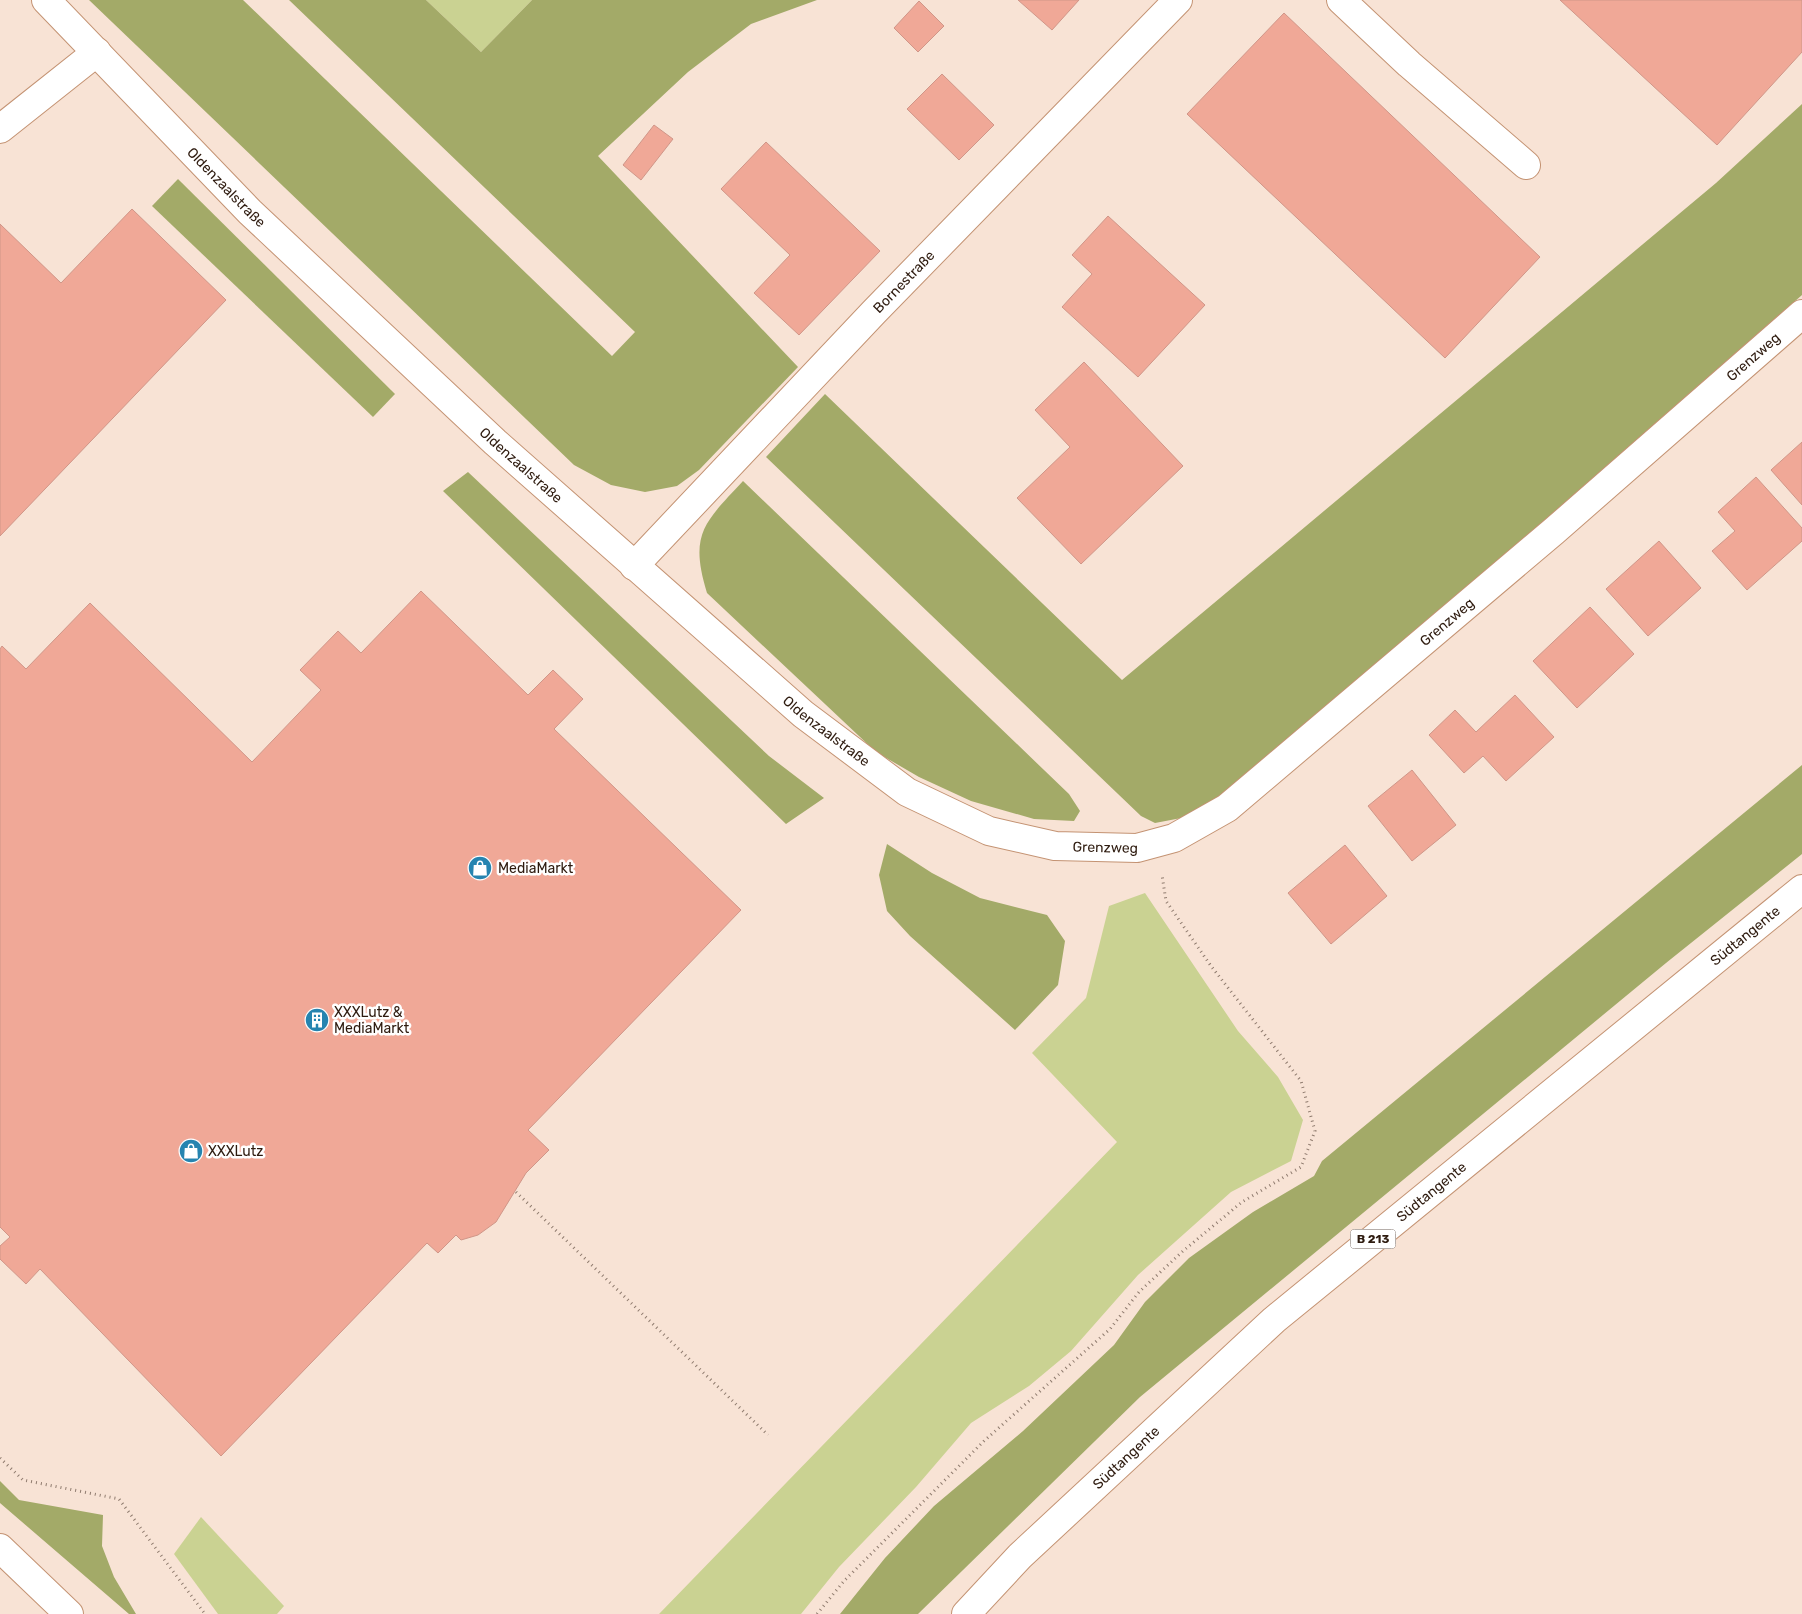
<svg xmlns="http://www.w3.org/2000/svg" width="1802" height="1614" viewBox="0 0 1802 1614" font-family="Rubik,sans-serif">
	<style>
		.green { fill: #cad292 }
		.forest { fill: #a3aa68 }
		.building { fill: #f0a897; stroke: #d09688 }
		.lines { fill: none; stroke-linecap: round; stroke-linejoin: round }
		.minor-casing { stroke: #c49373; stroke-width: 30 }
		.major-casing { stroke: #c49373; stroke-width: 30 }
		.path { stroke: #8f7b6e; stroke-width: 3; stroke-dasharray: 1 4; stroke-linecap: butt }
		.minor { stroke: #fff; stroke-width: 28 }
		.major { stroke: #fff; stroke-width: 28 }
		.labels { text-anchor: middle; stroke-width: 5; stroke-linejoin: round; paint-order: stroke }
		.shield { fill: #fff; stroke: #6d5f57; stroke-width: 1 }
		.shield-label { font-size: 12px; font-weight: bold; fill: #2e1b0f }
		.street-label { font-size: 14px; fill: #2e1b0f; stroke: #fff }
		.poi-label { font-size: 14px; fill: #2e1b0f; stroke: #fff; text-anchor: start }
	</style>
	<rect width="100%" height="100%" fill="#f8e3d5"/>
	<g class="green">
		<polygon points="426,0 532,0 481,52"/>
		<polygon points="1145,893 1238,1031 1278,1077 1303,1120 1291,1161 1231,1192 1138,1275 1071,1351 1029,1386 971,1423 916,1487 839,1567 801,1614 659,1614 1117,1142 1032,1053 1086,998 1109,906"/>
		<polygon points="201,1517 284,1606 277,1614 218,1614 174,1554"/>
	</g>
	<g class="forest">
		<polygon points="89,0 243,0 612,356 635,332 289,0 426,0 481,52 532,0 817,0 751,24 688,72 598,156 798,367 699,470 677,486 645,492 611,485 574,465"/>
		<polygon points="1802,104 1802,295 1233,793 1197,815 1155,823 1141,816 766,457 825,394 1122,680 1716,183"/>
		<polygon points="178,179 395,394 373,417 152,206"/>
		<polygon points="468,472 769,756 824,798 786,824 443,491"/>
		<path d="M743,481l326,313 11,17 -6,10 -40,-2 -63,-18 -52,-24 -43,-25 -169,-159c-18,-59 -3,-70 36,-112z"/>
		<polygon points="1802,765 1802,854 1666,963 1140,1397 918,1614 840,1614 885,1558 934,1506 1023,1431 1114,1345 1145,1302 1189,1258 1253,1212 1314,1176 1322,1161"/>
		<polygon points="887,844 932,873 980,898 1047,915 1065,941 1058,985 1015,1030 910,936 887,911 879,875"/>
		<polygon points="0,1481 19,1500 103,1515 102,1546 114,1577 136,1614 129,1614 0,1503"/>
	</g>
	<g class="building">
		<polygon points="1018,0 1079,0 1052,30"/>
		<polygon points="1560,0 1802,0 1802,52 1717,145"/>
		<polygon points="919,1 944,26 918,52 894,28"/>
		<polygon points="1284,13 1540,257 1445,358 1187,114"/>
		<polygon points="942,74 994,125 959,160 907,109"/>
		<polygon points="654,125 673,139 641,180 623,165"/>
		<polygon points="766,142 880,251 799,335 754,293 790,255 721,189"/>
		<polygon points="132,209 226,300 0,536 0,224 61,283"/>
		<polygon points="1108,216 1205,305 1138,377 1062,307 1092,274 1072,255"/>
		<polygon points="1084,362 1183,466 1081,564 1017,498 1070,447 1035,410"/>
		<polygon points="1802,442 1802,505 1771,470"/>
		<polygon points="1756,477 1802,528 1802,541 1747,590 1712,551 1735,531 1718,512"/>
		<polygon points="1659,541 1701,588 1648,636 1606,589"/>
		<polygon points="421,591 528,695 553,670 583,699 554,729 741,910 528,1130 549,1150 526,1173 496,1222 478,1235 461,1240 456,1235 438,1253 427,1243 221,1456 40,1269 26,1284 0,1259 0,1246 10,1237 0,1227 0,649 2,646 26,669 90,603 252,762 321,690 300,670 338,631 361,653"/>
		<polygon points="1590,607 1634,654 1577,708 1533,661"/>
		<polygon points="1515,695 1554,737 1506,781 1483,756 1464,773 1429,735 1455,710 1476,732"/>
		<polygon points="1412,770 1456,825 1412,861 1368,806"/>
		<polygon points="1345,845 1387,896 1331,944 1288,893"/>
	</g>
	<g class="lines">
		<g class="minor-casing">
			<g id="minor">
				<path id="s1" d="M46,0l204,212 245,230 308,272 104,78 82,39 66,15 82,2 37,-10 53,-30 327,-277 248,-217"/>
				<polyline points="1341,0 1409,64 1526,165"/>
				<polyline points="0,129 97,52"/>
				<path id="s2" d="M634,566l240,-254 304,-312"/>
			</g>
		</g>
		<g class="major-casing">
			<g id="major">
				<polyline points="0,1548 69,1614"/>
				<path id="s3" d="M966,1614l54,-58 254,-236 528,-431"/>
			</g>
		</g>
		<g class="path">
			<polyline points="516,1192 768,1435"/>
			<polyline points="0,1458 23,1480 119,1499 205,1614"/>
			<polyline points="817,1614 844,1581 984,1441 1110,1329 1139,1292 1183,1251 1242,1202 1301,1167 1315,1131 1301,1081 1211,966 1166,901 1162,875"/>
		</g>
		<use href="#minor" class="minor"/>
		<use href="#major" class="major"/>
	</g>
	<defs>
		<g id="shop-disc" transform="scale(1.25)"><circle r="9.5" fill="#2684b0" stroke="#fff"/><path d="M-5-2.5h2.3a2.7 3.5 0 0 1 5.4 0H5L5.5 6h-11ZM-1.5-2.5h3a1.5 2.3 0 0 0-3 0Z" fill="#fff"/></g>
		<g id="building-disc" transform="scale(1.25)"><circle r="9.5" fill="#2684b0" stroke="#fff"/><path d="M-4-6H4V6H1V3H-1V6H-4ZM-2.5-4.3h1.7v1.8h-1.7ZM.8-4.3h1.7v1.8H.8ZM-2.5-1h1.7V.8h-1.7ZM.8-1h1.7V.8H.8Z" fill="#fff"/></g>
	</defs>
	<g fill-rule="evenodd">
		<use href="#shop-disc" x="480" y="868"/>
		<use href="#building-disc" x="317" y="1020"/>
		<use href="#shop-disc" x="191" y="1151"/>
	</g>
	<g class="labels">
		<rect class="shield" x="1350.5" y="1229.5" width="45" height="19" rx="4"/>
		<g class="shield-label">
			<text x="1373" y="1243">B 213</text>
		</g>
		<g class="street-label">
			<text dy="5" stroke="none"><textPath href="#s1" startOffset="260">Oldenzaalstraße</textPath></text>
			<text dy="5" stroke="none"><textPath href="#s2" startOffset="392">Bornestraße</textPath></text>
			<text dy="5" stroke="none"><textPath href="#s1" startOffset="2204">Grenzweg</textPath></text>
			<text dy="5" stroke="none"><textPath href="#s1" startOffset="665">Oldenzaalstraße</textPath></text>
			<text dy="5" stroke="none"><textPath href="#s1" startOffset="1799">Grenzweg</textPath></text>
			<text dy="5" stroke="none"><textPath href="#s1" startOffset="1070">Oldenzaalstraße</textPath></text>
			<text dy="5" stroke="none"><textPath href="#s1" startOffset="1380">Grenzweg</textPath></text>
			<text dy="5" stroke="none"><textPath href="#s3" startOffset="1034">Südtangente</textPath></text>
			<text dy="5" stroke="none"><textPath href="#s3" startOffset="629">Südtangente</textPath></text>
			<text dy="5" stroke="none"><textPath href="#s3" startOffset="224">Südtangente</textPath></text>
		</g>
		<g class="poi-label">
			<text x="498" y="873">MediaMarkt</text>
			<text x="334" y="1017">XXXLutz &amp;<tspan x="334" dy="16">MediaMarkt</tspan></text>
			<text x="208" y="1156">XXXLutz</text>
		</g>
	</g>
</svg>
